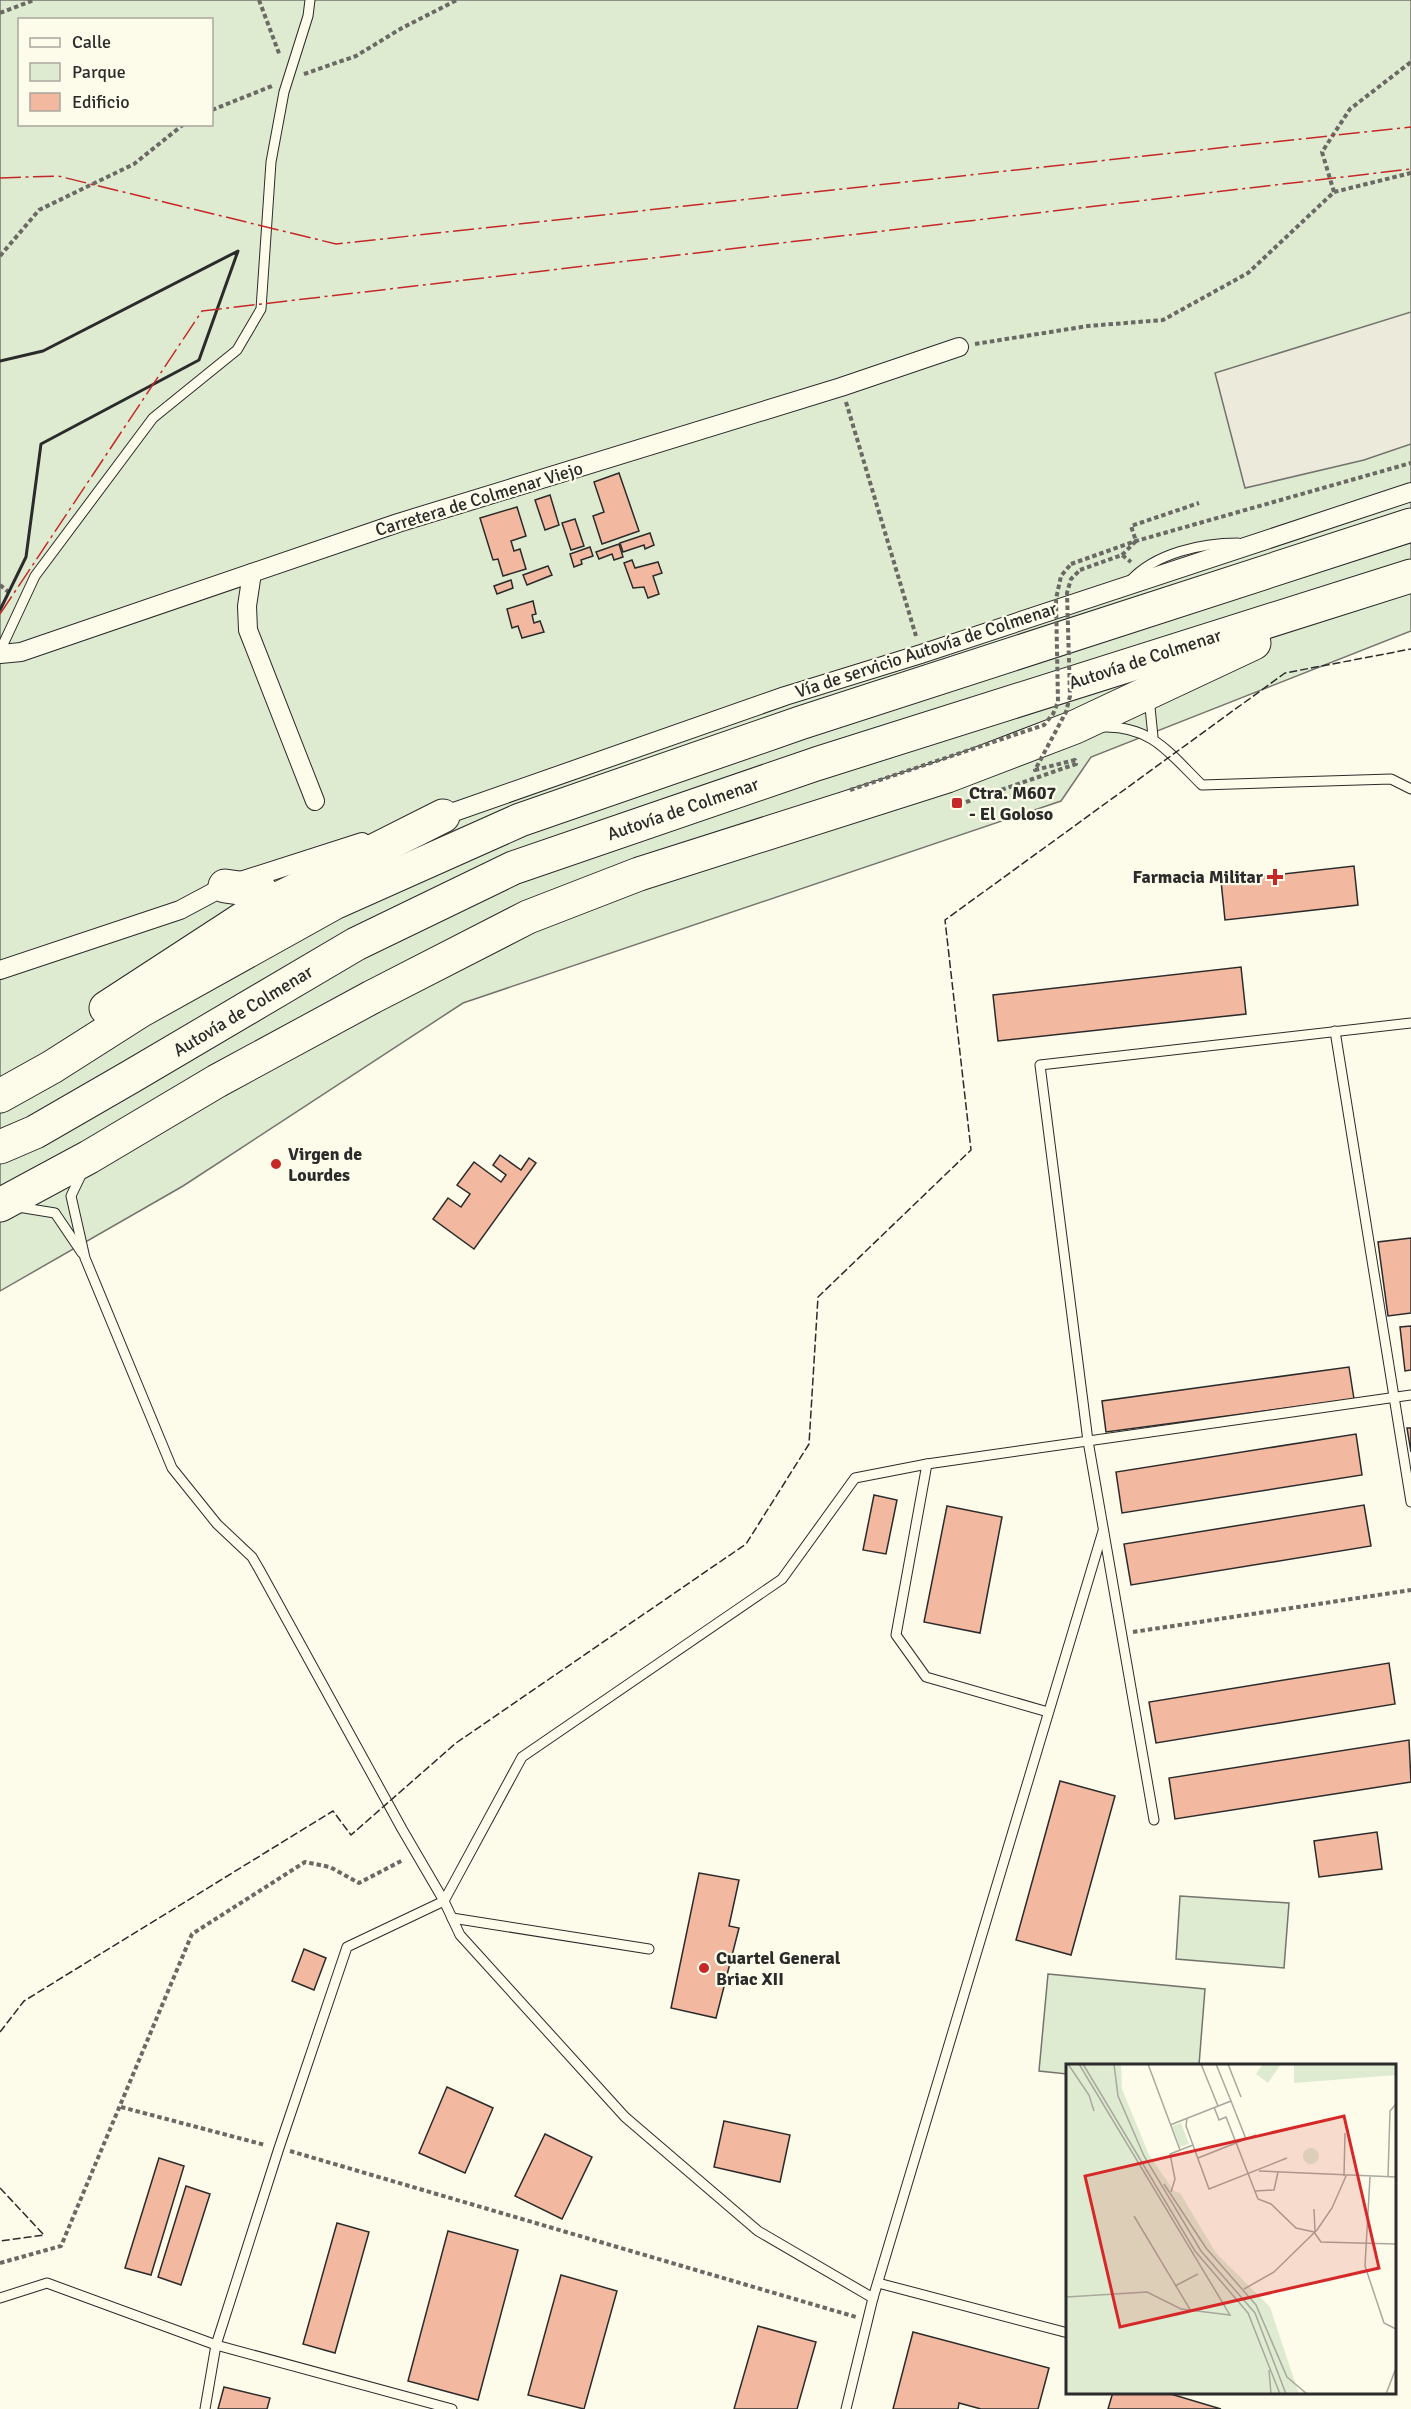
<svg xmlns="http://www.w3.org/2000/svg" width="1411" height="2409" viewBox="0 0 1411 2409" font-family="Signika,sans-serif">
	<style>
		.green { fill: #deebd1; stroke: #74746e; stroke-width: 1.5; fill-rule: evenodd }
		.parking { fill: #eceadb; stroke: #74746e; stroke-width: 1.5 }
		.building { fill: #f2b8a0; stroke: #2b2b2b; stroke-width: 1.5 }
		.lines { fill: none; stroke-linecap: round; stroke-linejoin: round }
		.lane-casing { stroke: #2b2b2b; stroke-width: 11 }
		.street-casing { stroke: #2b2b2b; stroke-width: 20 }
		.highway-casing { stroke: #2b2b2b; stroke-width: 35 }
		.path { stroke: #6a6964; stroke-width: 4; stroke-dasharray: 4.5 3; stroke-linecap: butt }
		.lane { stroke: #fdfbea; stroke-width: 9 }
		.street { stroke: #fdfbea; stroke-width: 18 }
		.highway { stroke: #fdfbea; stroke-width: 33 }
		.path-bridge { stroke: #6a6964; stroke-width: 4; stroke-dasharray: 4.5 3; stroke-linecap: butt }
		.fence { stroke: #2b2b2b; stroke-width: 1.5; stroke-dasharray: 8 3; stroke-linecap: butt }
		.wall { stroke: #2b2b2b; stroke-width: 3 }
		.power { stroke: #c62828; stroke-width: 1.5; stroke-dasharray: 21 4.5 3 4.5; stroke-linecap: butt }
		.poi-dot { fill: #c62828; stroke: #fdfbea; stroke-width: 2 }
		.labels { text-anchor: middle; stroke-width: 4.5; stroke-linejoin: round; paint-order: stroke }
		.street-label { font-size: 18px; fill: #2b2b2b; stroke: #fdfbea }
		.poi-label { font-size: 18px; font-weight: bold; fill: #2b2b2b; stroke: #fdfbea; text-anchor: start }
		.inset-road { fill: none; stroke: #a9a89e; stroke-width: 1.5 }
		.view { fill: #d62828; fill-opacity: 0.15; stroke: #d62828; stroke-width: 3 }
		.inset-edge { fill: none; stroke: #2b2b2b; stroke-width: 3 }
	</style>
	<rect width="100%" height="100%" fill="#fdfbea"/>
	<g class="green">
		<path d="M0,0h1411v631l-320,126 -30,44 -598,202 -280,183 -183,105zM20,20h192v104h-192z"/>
		<polygon points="1180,1896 1289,1903 1284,1968 1176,1959"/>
		<polygon points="1048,1974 1205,1989 1199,2065 1068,2066 1067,2074 1039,2071"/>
	</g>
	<polygon class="parking" points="1411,312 1411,444 1364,460 1245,488 1215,373"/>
	<g class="building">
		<polygon points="619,473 639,531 602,544 593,516 604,512 594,482"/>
		<polygon points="550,495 559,525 545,530 535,500"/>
		<polygon points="517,507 526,536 511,541 514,551 520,549 526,569 503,576 498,559 493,560 480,518"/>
		<polygon points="575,519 584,546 571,550 562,523"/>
		<polygon points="650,533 654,545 645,549 644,545 623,552 620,543"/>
		<polygon points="619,544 623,557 614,560 612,554 599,559 596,552"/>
		<polygon points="590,547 593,556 581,560 582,564 574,567 570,554"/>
		<polygon points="632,560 635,568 658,562 662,573 653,576 659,594 648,598 644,587 633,588 624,563"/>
		<polygon points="548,566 552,575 527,585 523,575"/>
		<polygon points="511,580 513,588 497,594 494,586"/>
		<polygon points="533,601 536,614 532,615 534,623 540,621 544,632 522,638 518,626 512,628 507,609"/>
		<polygon points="1354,866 1358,905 1225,920 1221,881"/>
		<polygon points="1241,967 1246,1014 998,1041 993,995"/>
		<polygon points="500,1155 521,1170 529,1158 536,1163 474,1249 433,1219 448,1198 461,1207 470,1194 457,1185 474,1162 501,1182 506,1175 493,1165"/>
		<polygon points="1411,1238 1411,1313 1388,1316 1378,1242"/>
		<polygon points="1411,1326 1411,1370 1405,1371 1400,1327"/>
		<polygon points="1349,1367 1354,1399 1106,1432 1102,1401"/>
		<polygon points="1407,1428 1411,1428 1411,1452"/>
		<polygon points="1356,1434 1362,1475 1122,1513 1116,1472"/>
		<polygon points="874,1495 897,1500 886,1554 863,1550"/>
		<polygon points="1364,1505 1371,1546 1131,1585 1124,1544"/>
		<polygon points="947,1506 1002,1517 980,1633 924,1622"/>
		<polygon points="1389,1663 1395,1704 1156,1743 1149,1702"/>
		<polygon points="1409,1740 1411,1782 1175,1819 1169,1778"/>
		<polygon points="1060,1781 1115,1796 1071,1955 1016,1940"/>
		<polygon points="1377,1832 1382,1869 1319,1877 1314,1841"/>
		<polygon points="699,1873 739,1880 729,1926 739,1928 716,2018 671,2008"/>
		<polygon points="304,1949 326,1958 314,1990 292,1981"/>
		<polygon points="447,2087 493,2108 465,2173 419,2153"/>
		<polygon points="724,2121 790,2135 780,2182 714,2167"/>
		<polygon points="545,2134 592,2157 562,2219 515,2196"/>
		<polygon points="159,2158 184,2166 151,2275 125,2268"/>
		<polygon points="186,2186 210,2194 181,2285 158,2277"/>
		<polygon points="337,2223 369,2232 335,2353 303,2344"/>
		<polygon points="448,2231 518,2250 478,2400 408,2381"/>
		<polygon points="561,2275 617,2291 584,2409 528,2395"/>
		<polygon points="758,2326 816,2342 797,2409 734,2409"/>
		<polygon points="913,2332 1049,2368 1038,2409 981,2409 959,2403 958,2409 893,2409"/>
		<polygon points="224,2387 270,2398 267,2409 218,2409"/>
		<polygon points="1113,2392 1164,2392 1221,2409 1108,2409"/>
	</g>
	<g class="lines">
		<g class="lane-casing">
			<g id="lane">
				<path d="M1130,581c25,-28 72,-38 108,-38"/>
				<polyline points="0,651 35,576 153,418 237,350 261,309 271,162 284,92 308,16 310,0"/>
				<path d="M1104,727c48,-1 66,27 98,58l189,-6 20,10"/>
				<polyline points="1153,737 1150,707 1155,699"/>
				<polyline points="1335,1031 1411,1502"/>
				<polyline points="82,1173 71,1196 85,1258 172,1468 217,1524 252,1557 259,1569 402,1829 444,1901 460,1935 625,2117 758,2231 873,2298"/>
				<polyline points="18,1207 55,1213 82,1253"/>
				<polyline points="927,1464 896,1635 926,1677 1048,1712"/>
				<polyline points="1154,1820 1088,1441 1040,1065 1411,1023"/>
				<polyline points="452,1918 649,1949"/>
				<polyline points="878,2283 1068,2333"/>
				<polyline points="0,2298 47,2283 216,2345 452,2409"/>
				<polyline points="205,2409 216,2345 279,2148 347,1947 444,1901 522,1757 782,1579 855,1478 927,1464 1411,1395"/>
				<polyline points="846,2409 873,2298 1103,1531"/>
			</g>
		</g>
		<g class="street-casing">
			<g id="street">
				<polyline points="252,573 247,606 248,630 315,801"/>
				<polyline points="0,654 21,652 398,523 841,387 959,347"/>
				<polyline points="434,819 785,696 921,654 1411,492"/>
				<polyline points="0,970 180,910 225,886 362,842"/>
			</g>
		</g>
		<g class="highway-casing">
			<g id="highway">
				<polyline points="225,886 261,891 262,895 258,909"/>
				<polyline points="106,1008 258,909 443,816"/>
				<polyline points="0,1096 52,1067 140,1011 334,903 520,820 800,723 1411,525"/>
				<polyline points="0,1147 35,1132 132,1076 356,944 513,868 816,764 1411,576"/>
				<polyline points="0,1205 89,1157 217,1081 372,997 528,917 639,874 947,776 1075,727 1254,643"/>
			</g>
		</g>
		<g class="path">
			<polyline points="259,0 280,56"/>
			<polyline points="0,13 34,0"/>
			<polyline points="304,74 356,56 402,28 457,0"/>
			<polyline points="212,110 272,86"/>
			<polyline points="1334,192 1322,152 1350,109 1411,62"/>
			<polyline points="0,256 39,210 134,164 184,124"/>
			<polyline points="975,344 1088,326 1163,320 1248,273 1334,192 1411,173"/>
			<polyline points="846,402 916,636"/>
			<polyline points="1122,555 1136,541 1131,526 1199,503"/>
			<polyline points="1071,564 1136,541 1411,463"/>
			<polyline points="1080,570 1122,555 1131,562"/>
			<polyline points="0,585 11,594"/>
			<polyline points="1133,1632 1411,1590"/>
			<polyline points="121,2107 265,2145"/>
			<polyline points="290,2151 856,2317"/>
			<polyline points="0,2263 61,2246 192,1934 305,1862 330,1867 359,1883 403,1860"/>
		</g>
		<use href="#lane" class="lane"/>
		<use href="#street" class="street"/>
		<use href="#highway" class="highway"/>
		<g class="path-bridge">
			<polyline points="850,790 1044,725 1053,714 1058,702 1056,599 1061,576 1071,564"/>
			<polyline points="966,802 1076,764 1075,760 1035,770 1066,712 1070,696 1067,593 1071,579 1080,570"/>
		</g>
		<g class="fence">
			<polyline points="0,2032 24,2001 333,1811 351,1835 456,1743 746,1544 809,1444 818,1297 971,1150 945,920 1285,673 1411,649"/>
			<polyline points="0,2188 44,2235 0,2241"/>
		</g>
		<polyline class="wall" points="0,361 43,351 238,251 199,360 41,444 26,557 0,610"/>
		<g class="power">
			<polyline points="0,178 58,176 336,244 1411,127"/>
			<polyline points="0,614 202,311 1411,169"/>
		</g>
	</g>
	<g class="poi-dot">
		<rect x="951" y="797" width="12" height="12" rx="3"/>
		<path d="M1272 868h6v6h6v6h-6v6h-6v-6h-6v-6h6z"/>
		<circle cx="276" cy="1164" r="6"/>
		<circle cx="704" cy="1968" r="6"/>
	</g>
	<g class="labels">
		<g class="street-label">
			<text transform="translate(479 499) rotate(-17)" y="6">Carretera de Colmenar Viejo</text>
			<text transform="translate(926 650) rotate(-18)" y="6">Vía de servicio Autovía de Colmenar</text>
			<text transform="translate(1145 659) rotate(-18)" y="6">Autovía de Colmenar</text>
			<text transform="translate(683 809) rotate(-19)" y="6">Autovía de Colmenar</text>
			<text transform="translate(243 1011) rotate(-31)" y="6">Autovía de Colmenar</text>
		</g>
		<g class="poi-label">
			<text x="969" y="799">Ctra. M607<tspan x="969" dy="21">- El Goloso</tspan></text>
			<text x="1263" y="883" text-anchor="end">Farmacia Militar</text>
			<text x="288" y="1160">Virgen de<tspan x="288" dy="21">Lourdes</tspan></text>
			<text x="716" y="1964">Cuartel General<tspan x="716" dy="21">Briac XII</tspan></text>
		</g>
	</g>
	<g transform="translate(1066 2064)">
		<rect width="330" height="330" fill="#fdfbea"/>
		<path d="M0,0h55l1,25 27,66 25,36 6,2 36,60 54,54 29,87h-233zM197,0h18l-13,19 -12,-9zM228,0h102v11l-102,8zM115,59l8,21 -9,3 -8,-21zM237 92a8 8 0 1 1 16 0a8 8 0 1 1-16 0Z" fill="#deebd1"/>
		<path class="inset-road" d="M2,0l21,31 5,16M17,0l112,187 53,62 32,81M48,0l4,32 26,60 57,95 54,62 31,81M82,0l32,86M135,0l17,42M162,0l13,33M165,37l15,38M148,43l5,13 7,-3 32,82 13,5 25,24 18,4 7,10 75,2M121,54l-1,8 23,63 78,-31M104,61l61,-24 -15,-37M132,94l58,-23M193,107l137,6M278,112l1,-43M304,113l-5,89 19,57 12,6M322,113l2,-66 6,-7M98,120l42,64 50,57 31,72 20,17M189,127l19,-1 4,-18M105,128l4,-13 -5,-25 23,-9M248,145l1,22M68,152l57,95M109,222l23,-12M178,225l30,-17 43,-42 15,-22 14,-32M0,233l81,-5 34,17 49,6 -151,-251M203,306l2,24M320,330l10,-26"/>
		<path class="view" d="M278,52l35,152 -259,59 -35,-151z"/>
		<rect width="330" height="330" class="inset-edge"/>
	</g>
	<rect x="18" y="18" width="195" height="108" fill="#fdfbea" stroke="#a9a89e" stroke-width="1.5"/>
	<rect x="30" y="38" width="30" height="9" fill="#fdfbea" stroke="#a9a89e" stroke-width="1.5"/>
	<text x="72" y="48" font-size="18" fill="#2b2b2b">Calle</text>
	<rect x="30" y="63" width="30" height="18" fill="#deebd1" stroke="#a9a89e" stroke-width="1.5"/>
	<text x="72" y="78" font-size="18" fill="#2b2b2b">Parque</text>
	<rect x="30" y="93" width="30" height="18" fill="#f2b8a0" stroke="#a9a89e" stroke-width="1.5"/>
	<text x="72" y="108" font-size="18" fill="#2b2b2b">Edificio</text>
</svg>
